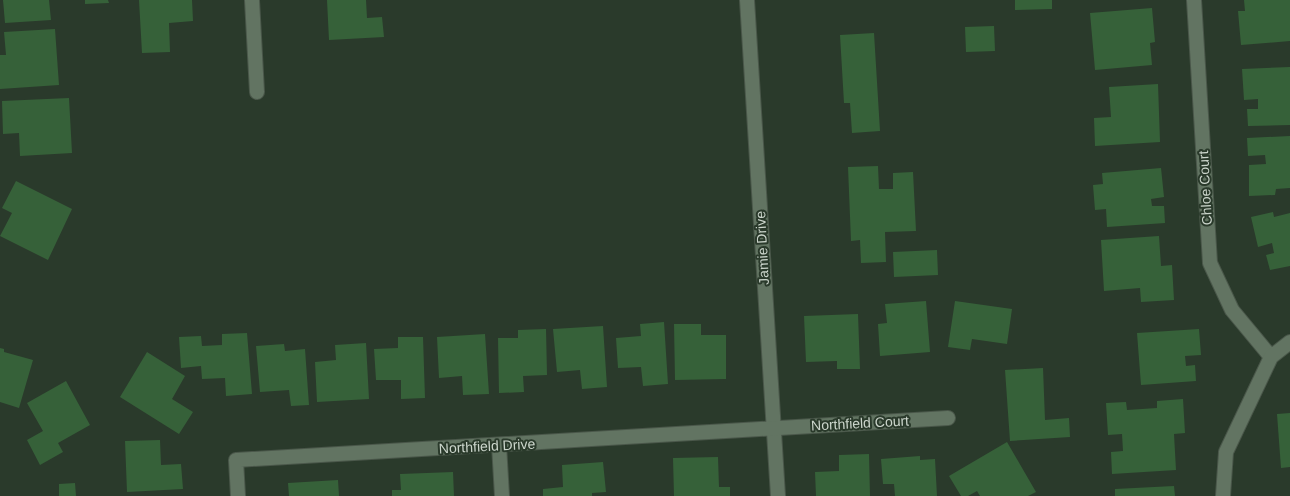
<svg xmlns="http://www.w3.org/2000/svg" width="1290" height="496" viewBox="0 0 1290 496" font-family="Helvetica,sans-serif">
	<style>
		.building { fill: #366139 }
		.lines { fill: none; stroke-linecap: round; stroke-linejoin: round }
		.minor-casing { stroke: #4a574a; stroke-width: 16 }
		.minor { stroke: #627462; stroke-width: 14 }
		.labels { text-anchor: middle; stroke-width: 4; stroke-linejoin: round; paint-order: stroke }
		.street-label { font-size: 14px; fill: #cbd5cb; stroke: #2a3a2b }
	</style>
	<rect width="100%" height="100%" fill="#2a3a2b"/>
	<g class="building">
		<polygon points="3,0 49,0 51,20 5,23"/>
		<polygon points="85,0 108,0 109,3 85,4"/>
		<polygon points="139,0 192,0 193,21 169,23 170,52 142,53"/>
		<polygon points="327,0 366,0 367,18 382,17 384,37 329,40"/>
		<polygon points="1015,0 1052,0 1052,9 1015,10"/>
		<polygon points="1244,0 1290,0 1290,41 1241,45 1238,11 1245,11"/>
		<polygon points="1152,8 1155,42 1150,43 1152,65 1095,70 1090,13"/>
		<polygon points="994,26 995,51 966,52 965,27"/>
		<polygon points="55,29 59,85 0,89 0,55 6,55 4,32"/>
		<polygon points="874,33 880,131 852,133 850,103 844,103 840,35"/>
		<polygon points="1290,67 1290,125 1248,126 1247,109 1258,109 1258,99 1244,100 1242,69"/>
		<polygon points="1158,84 1160,142 1095,146 1094,118 1111,117 1109,87"/>
		<polygon points="69,98 72,153 20,156 19,133 3,134 2,101"/>
		<polygon points="1290,136 1290,188 1276,189 1275,195 1249,196 1249,165 1266,164 1265,155 1248,156 1247,138"/>
		<polygon points="878,166 879,189 893,189 893,173 913,172 916,231 885,232 886,262 861,263 860,240 851,241 848,167"/>
		<polygon points="1161,168 1164,197 1151,199 1152,206 1164,206 1165,223 1107,227 1106,209 1095,210 1093,185 1103,184 1102,173"/>
		<polygon points="16,181 72,209 48,260 0,236 12,213 2,208"/>
		<polygon points="1273,212 1274,217 1290,213 1290,266 1270,270 1266,255 1274,253 1272,243 1258,247 1251,217"/>
		<polygon points="1159,236 1161,266 1172,265 1174,300 1141,302 1140,288 1104,291 1101,240"/>
		<polygon points="937,250 938,275 894,277 893,252"/>
		<polygon points="926,301 930,352 880,356 878,324 887,323 885,304"/>
		<polygon points="955,301 1012,309 1007,344 972,339 970,350 948,347"/>
		<polygon points="858,314 860,369 837,369 837,361 806,362 804,316"/>
		<polygon points="664,322 668,384 643,386 641,367 618,368 616,338 641,336 640,324"/>
		<polygon points="674,324 701,324 701,335 726,335 726,379 675,380"/>
		<polygon points="603,326 607,387 582,389 580,370 557,372 553,329"/>
		<polygon points="546,329 547,375 523,376 524,392 499,393 498,338 518,338 518,330"/>
		<polygon points="1199,329 1201,355 1185,356 1186,366 1195,365 1196,381 1141,385 1137,333"/>
		<polygon points="247,333 252,394 226,396 225,378 202,379 201,366 181,368 179,337 201,336 202,346 222,345 222,334"/>
		<polygon points="485,334 489,394 463,395 462,376 439,378 437,337"/>
		<polygon points="398,337 423,337 425,398 401,399 401,380 376,380 374,349 398,348"/>
		<polygon points="366,343 369,399 317,402 315,362 336,360 335,345"/>
		<polygon points="284,344 285,351 305,349 309,405 291,406 289,390 260,392 256,346"/>
		<polygon points="0,348 4,349 4,352 33,360 19,408 0,402"/>
		<polygon points="147,352 185,376 172,399 193,412 179,434 120,397"/>
		<polygon points="1043,368 1045,420 1069,418 1070,437 1010,441 1005,370"/>
		<polygon points="66,381 90,425 58,443 63,452 40,465 27,440 43,431 27,403"/>
		<polygon points="1183,399 1185,433 1174,434 1176,470 1112,474 1111,452 1123,451 1122,434 1108,435 1106,403 1126,402 1127,410 1157,408 1157,401"/>
		<polygon points="1290,413 1290,467 1281,468 1277,414"/>
		<polygon points="160,440 161,465 181,464 183,489 127,492 125,441"/>
		<polygon points="1007,442 1036,492 1028,496 980,496 977,491 968,496 961,496 949,476"/>
		<polygon points="869,454 870,496 816,496 815,472 839,471 839,455"/>
		<polygon points="920,456 920,460 935,459 937,496 895,496 894,484 883,484 881,459"/>
		<polygon points="718,457 719,487 730,487 730,496 674,496 673,458"/>
		<polygon points="603,462 606,492 592,493 592,496 543,496 543,489 563,487 562,465"/>
		<polygon points="453,472 454,496 392,496 392,490 401,490 400,474"/>
		<polygon points="338,480 339,496 289,496 288,483"/>
		<polygon points="75,483 76,496 59,496 59,484"/>
		<polygon points="1174,486 1175,496 1115,496 1115,489"/>
	</g>
	<g class="lines">
		<g class="minor-casing">
			<g id="minor">
				<polyline points="252,0 257,92"/>
				<polyline points="747,0 778,496"/>
				<polyline points="1194,0 1210,263 1232,310 1271,357"/>
				<polyline points="499,445 502,496"/>
				<polyline points="238,496 236,460 948,418"/>
				<polyline points="1223,496 1226,452 1271,357 1290,342"/>
			</g>
		</g>
		<use href="#minor" class="minor"/>
	</g>
	<g class="labels">
		<g class="street-label">
			<text transform="translate(1205 188) rotate(-93)" y="5">Chloe Court</text>
			<text transform="translate(762 248) rotate(-93)" y="5">Jamie Drive</text>
			<text transform="translate(860 423) rotate(-3)" y="5">Northfield Court</text>
			<text transform="translate(487 446) rotate(-3)" y="5">Northfield Drive</text>
		</g>
	</g>
</svg>
